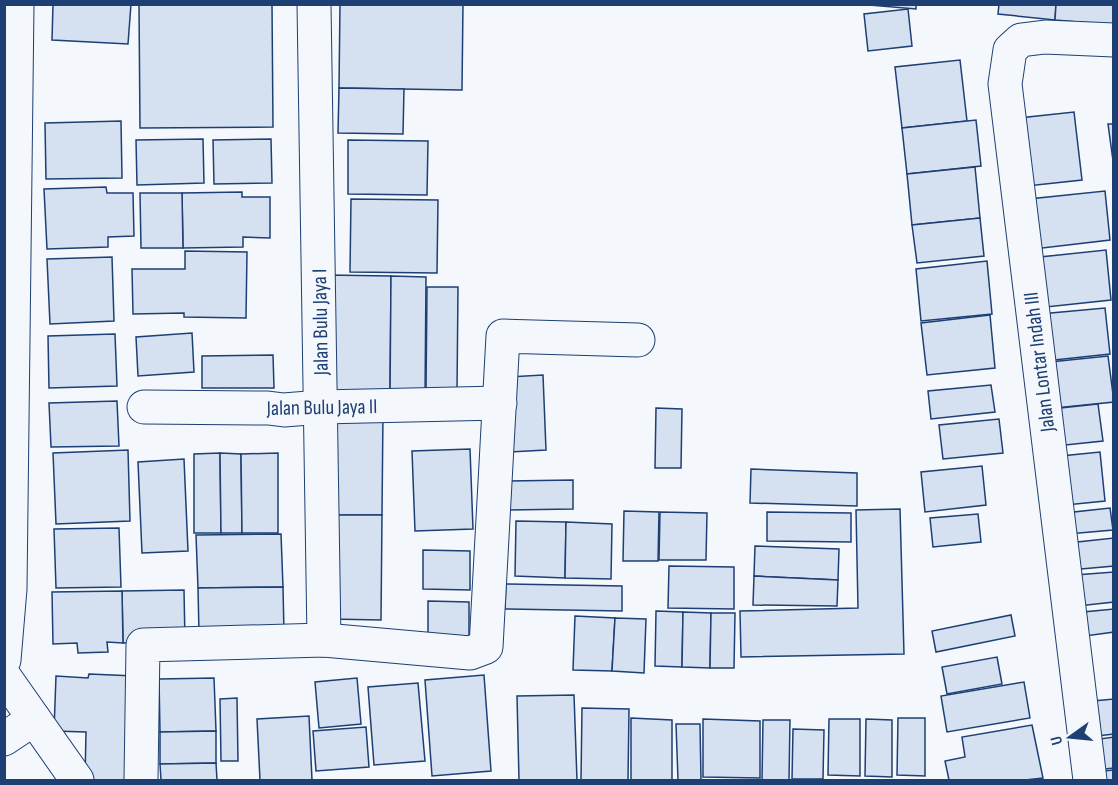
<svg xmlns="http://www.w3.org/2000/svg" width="1118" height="785" viewBox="0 0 1118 785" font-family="'Sofia Sans Condensed',sans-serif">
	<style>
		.building { fill: #d5e0f0; stroke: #1d3f73; stroke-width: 1.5 }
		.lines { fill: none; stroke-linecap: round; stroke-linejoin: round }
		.street-casing { stroke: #1d3f73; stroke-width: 35 }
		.street { stroke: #f4f7fb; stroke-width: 33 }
		.labels { text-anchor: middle; stroke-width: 4.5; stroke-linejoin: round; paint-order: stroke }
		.street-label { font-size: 21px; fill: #1d3f73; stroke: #f4f7fb }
	</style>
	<rect width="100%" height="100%" fill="#f4f7fb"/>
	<g class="building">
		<polygon points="53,4 131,4 128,44 52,40"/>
		<polygon points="139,4 272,4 273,127 140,128"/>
		<polygon points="340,4 463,4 462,90 339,88"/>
		<polygon points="857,4 916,4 916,9"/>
		<polygon points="999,4 1056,4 1055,20 998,14"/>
		<polygon points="1056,4 1114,4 1114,25 1055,20"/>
		<polygon points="908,9 912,46 868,51 864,14"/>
		<polygon points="960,60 967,121 902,128 895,67"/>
		<polygon points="339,88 404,89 403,134 338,133"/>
		<polygon points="1074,112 1082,180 1027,186 1019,118"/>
		<polygon points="976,120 981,166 907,174 902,128"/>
		<polygon points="121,121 122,178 46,179 45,123"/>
		<polygon points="1108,124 1114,124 1114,168"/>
		<polygon points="203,139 204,183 137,185 136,140"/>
		<polygon points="271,139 272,183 214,184 213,140"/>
		<polygon points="348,140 428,141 427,195 348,194"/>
		<polygon points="975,167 980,218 912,225 907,174"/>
		<polygon points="106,187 107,193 133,193 134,236 108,237 108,247 47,249 44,189"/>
		<polygon points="1105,191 1110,240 1034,249 1029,199"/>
		<polygon points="242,192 242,197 270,197 270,238 243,237 243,247 183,248 182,193"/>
		<polygon points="140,193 182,193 183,248 141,248"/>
		<polygon points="351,199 438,200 437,273 350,272"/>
		<polygon points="980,218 984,256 917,263 912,225"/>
		<polygon points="1106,250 1111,300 1046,307 1040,257"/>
		<polygon points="185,251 247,252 246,318 184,317 184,313 133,314 132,269 185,269"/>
		<polygon points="112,257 114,321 50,324 47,259"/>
		<polygon points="987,261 992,314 921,321 916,269"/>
		<polygon points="327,275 391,276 390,397 326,396"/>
		<polygon points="391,276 426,277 425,398 390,397"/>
		<polygon points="427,287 458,287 457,392 426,391"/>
		<polygon points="1105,308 1110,354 1045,361 1040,314"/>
		<polygon points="990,315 995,368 927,375 921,323"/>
		<polygon points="192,333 194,372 138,376 136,337"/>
		<polygon points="115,334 117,386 49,388 48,336"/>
		<polygon points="273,355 274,388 202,388 202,356"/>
		<polygon points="1108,356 1114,402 1055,408 1050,362"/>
		<polygon points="543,375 546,450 510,452 507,377"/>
		<polygon points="991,385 995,412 931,419 928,391"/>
		<polygon points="117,401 119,446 51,447 49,403"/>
		<polygon points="1098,404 1103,441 1056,446 1051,409"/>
		<polygon points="656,408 682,409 681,468 655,468"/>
		<polygon points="332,411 383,412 382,515 331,515"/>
		<polygon points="999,419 1003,453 943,459 939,425"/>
		<polygon points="470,449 473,529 415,531 412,451"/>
		<polygon points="128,450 130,521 56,524 53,453"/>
		<polygon points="1100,452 1105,501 1066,505 1061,456"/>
		<polygon points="220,453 221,533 194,533 194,454"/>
		<polygon points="220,453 241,454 242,533 221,533"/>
		<polygon points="278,453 278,533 242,533 241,454"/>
		<polygon points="184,459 188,551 142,553 138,462"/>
		<polygon points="982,466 986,505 925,512 921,472"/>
		<polygon points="751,469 857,473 857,506 750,503"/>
		<polygon points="573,480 573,509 501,510 501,481"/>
		<polygon points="1110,508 1113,530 1068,534 1065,513"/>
		<polygon points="900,509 904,654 741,657 740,611 858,608 856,510"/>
		<polygon points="624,511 659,512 658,561 623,561"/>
		<polygon points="660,512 707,513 706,560 659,560"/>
		<polygon points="767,512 851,513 851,542 767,541"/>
		<polygon points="978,514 981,542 933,547 930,518"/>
		<polygon points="331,515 382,515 381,620 329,619"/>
		<polygon points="516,521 566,522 565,578 515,576"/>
		<polygon points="566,522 612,524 611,579 565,578"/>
		<polygon points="119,528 121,587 56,588 54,529"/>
		<polygon points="281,534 283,587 198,588 196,535"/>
		<polygon points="1114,538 1114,566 1070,570 1068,543"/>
		<polygon points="755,546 839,549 838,580 754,576"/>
		<polygon points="423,550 470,551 470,590 423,589"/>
		<polygon points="669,566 734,567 734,609 668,608"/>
		<polygon points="1114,572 1114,602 1078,606 1075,575"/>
		<polygon points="754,576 838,580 837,606 753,605"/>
		<polygon points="506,584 622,586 622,611 505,609"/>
		<polygon points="283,587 284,633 199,634 198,588"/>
		<polygon points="184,590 185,641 123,643 122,591"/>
		<polygon points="122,591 123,643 107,642 108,652 78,653 77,643 53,644 52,592"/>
		<polygon points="428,601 469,602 469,636 428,635"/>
		<polygon points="1114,609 1114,632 1085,636 1083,612"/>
		<polygon points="656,611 683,612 682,667 655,666"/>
		<polygon points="683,612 711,613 710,668 682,667"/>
		<polygon points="711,613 735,613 734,668 710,668"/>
		<polygon points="1011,615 1015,636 936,652 932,631"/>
		<polygon points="575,616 615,618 612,671 573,670"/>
		<polygon points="615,618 646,619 644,673 612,671"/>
		<polygon points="997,657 1002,684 947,694 942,667"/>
		<polygon points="89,674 135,676 130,780 85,780 86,732 54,731 56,676 88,678"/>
		<polygon points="484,675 491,771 432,776 425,680"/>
		<polygon points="214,678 216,731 160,732 159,679"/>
		<polygon points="357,678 361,724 319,728 315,682"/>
		<polygon points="1024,682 1030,718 947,732 941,696"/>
		<polygon points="418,683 425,761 374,765 368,687"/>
		<polygon points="574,695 577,780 519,780 517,696"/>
		<polygon points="237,698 238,761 221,761 220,699"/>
		<polygon points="1114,699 1114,734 1097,736 1093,701"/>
		<polygon points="582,708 629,709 628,780 581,780"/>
		<polygon points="309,716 312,780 260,780 257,719"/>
		<polygon points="631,718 672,720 672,780 631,780"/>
		<polygon points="898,718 925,718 925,776 897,775"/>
		<polygon points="703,719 760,721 760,778 703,777"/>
		<polygon points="829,719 860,719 860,776 828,775"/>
		<polygon points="866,719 892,720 892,777 865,776"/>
		<polygon points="763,720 790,720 789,780 762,780"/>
		<polygon points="676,724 700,724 701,780 678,780"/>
		<polygon points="1032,725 1043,778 1025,780 949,780 945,761 965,757 962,737"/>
		<polygon points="366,727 369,767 316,771 313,731"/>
		<polygon points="793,729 824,730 823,779 792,779"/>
		<polygon points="216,731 216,763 160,764 160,732"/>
		<polygon points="1114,737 1114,768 1096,770 1093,740"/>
		<polygon points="216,763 217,780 161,780 160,764"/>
		<polygon points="1114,770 1114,780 1094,780 1093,772"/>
	</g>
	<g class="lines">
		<g class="street-casing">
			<g id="street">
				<polyline points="314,4 324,640"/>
				<polyline points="144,407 268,408 284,410 321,407 500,403"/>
				<polyline points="4,660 10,589 17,4"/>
				<polyline points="4,676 77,780"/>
				<polyline points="4,739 34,719"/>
				<polyline points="141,780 143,645 324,640 470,653 486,647 503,336 638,340"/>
				<polyline points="1090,780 1005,84 1010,50 1021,40 1045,37 1114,40"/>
			</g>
		</g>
		<use href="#street" class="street"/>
	</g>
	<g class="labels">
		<g class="street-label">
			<text transform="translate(320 322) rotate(-91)" y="7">Jalan Bulu Jaya I</text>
			<text transform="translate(1039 362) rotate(-97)" y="7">Jalan Lontar Indah III</text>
			<text transform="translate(322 407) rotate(-1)" y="7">Jalan Bulu Jaya II</text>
		</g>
	</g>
	<rect width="1118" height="785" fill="none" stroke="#1d3f73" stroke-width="12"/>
	<g transform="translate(1070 737) rotate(255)" stroke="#f4f7fb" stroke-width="4.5" paint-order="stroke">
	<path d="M0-4.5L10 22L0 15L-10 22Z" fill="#1d3f73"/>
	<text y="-9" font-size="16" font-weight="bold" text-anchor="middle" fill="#1d3f73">U</text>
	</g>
</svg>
